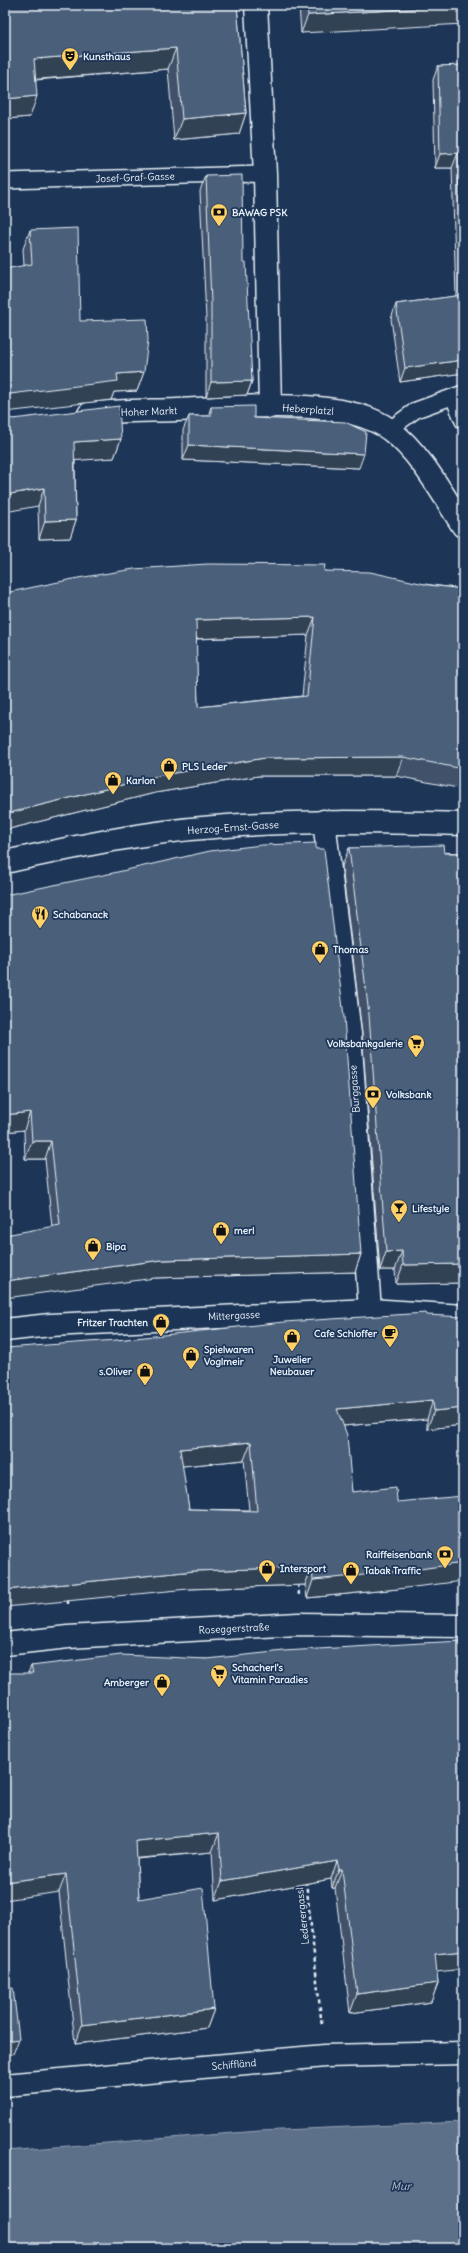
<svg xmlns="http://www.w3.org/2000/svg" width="468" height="2253" viewBox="0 0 468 2253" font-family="Delius,sans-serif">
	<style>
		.water { fill: #5d7089; stroke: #95a4b5 }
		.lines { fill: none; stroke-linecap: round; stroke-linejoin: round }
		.lane-casing { stroke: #e8f1f8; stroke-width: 18 }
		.street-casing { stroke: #e8f1f8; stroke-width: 25 }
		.path { stroke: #e8f1f8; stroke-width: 2.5; stroke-dasharray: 4 3; stroke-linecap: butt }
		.lane { stroke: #1d3557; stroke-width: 15 }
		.street { stroke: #1d3557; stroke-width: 22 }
		.wall { fill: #3f5169; stroke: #e8f1f8; fill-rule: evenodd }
		.shaded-wall { fill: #334255; stroke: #e8f1f8 }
		.building { fill: #495e7a; stroke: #e8f1f8; fill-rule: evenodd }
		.labels { text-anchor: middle; stroke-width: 3.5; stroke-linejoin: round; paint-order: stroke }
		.poi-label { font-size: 10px; font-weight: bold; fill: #e8f1f8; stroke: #1d3557; text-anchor: start }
		.street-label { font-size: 10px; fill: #e8f1f8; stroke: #1d3557 }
		.water-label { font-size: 11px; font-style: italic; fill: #b7c4d1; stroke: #1d3557 }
	</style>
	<rect width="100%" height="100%" fill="#1d3557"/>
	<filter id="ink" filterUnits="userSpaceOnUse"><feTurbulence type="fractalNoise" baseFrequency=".025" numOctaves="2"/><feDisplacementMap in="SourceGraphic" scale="8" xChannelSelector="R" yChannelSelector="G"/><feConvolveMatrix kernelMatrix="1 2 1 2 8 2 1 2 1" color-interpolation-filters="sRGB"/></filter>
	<g filter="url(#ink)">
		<polygon class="water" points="463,2122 463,2248 5,2248 5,2151 259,2131"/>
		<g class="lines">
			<g class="lane-casing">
				<g id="lane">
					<polyline points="5,181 265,174"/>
					<polyline points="453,397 463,421"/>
					<polyline points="390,429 416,410 463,393"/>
				</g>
			</g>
			<g class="street-casing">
				<g id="street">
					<polyline points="256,5 265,174 270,407"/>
					<path d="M89,414c29,-4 59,-3 88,-4 56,-2 168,-15 213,20 30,22 53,65 73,96"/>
					<polyline points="324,821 350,1034 370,1310"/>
					<path d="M5,862c69,-15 138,-30 209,-35 83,-7 166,-5 249,-3"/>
					<polyline points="5,1330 50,1325 370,1310 463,1316"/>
					<polyline points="5,1644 68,1637 298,1624 463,1626"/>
					<polyline points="5,2085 325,2056 463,2053"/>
				</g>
			</g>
			<g class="path">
				<polyline points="298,1584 299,1595"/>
				<polyline points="68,1600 68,1605"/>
				<polyline points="306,1881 322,2027"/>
			</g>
			<use href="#lane" class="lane"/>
			<use href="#street" class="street"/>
		</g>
		<g class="wall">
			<polygon points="5,5 237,5 246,113 239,134 174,140 168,69 36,80 30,117 5,119"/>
			<polygon points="299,5 463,5 301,33"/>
			<polygon points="463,65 463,373 400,382 391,319 396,304 456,296 452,168 435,168 433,80 438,66"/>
			<polygon points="206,176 243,262 252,381 247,395 206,397 206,318 200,191"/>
			<polygon points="30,230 80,321 144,372 137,391 114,392 111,400 24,265 23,249"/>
			<polygon points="211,407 254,418 359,468 183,460 183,430 189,416 208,416"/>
			<polygon points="13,419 121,439 114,458 75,460 76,520 70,538 39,539 38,506"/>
			<path d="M324,571l139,18v200l-67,-13h-138l-103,17 -150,37v-237zM308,635l-6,61 -104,11 -2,-68z"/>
			<polygon points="349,848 463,853 463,1283 396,1284 395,1270 380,1270 362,1033 342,866"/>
			<polygon points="5,895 361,1254 355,1272 155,1278 52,1227 45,1159 25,1159 24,1130 5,1132"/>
			<path d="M427,1315l36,110 -36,4v-10l-84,7 9,66 46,97 -91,9 -2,-13 -117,4 -71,-249zM244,1460l5,50 -60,-1 -7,-43z"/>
			<polygon points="207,1659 437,1972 438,1983 431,2002 350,2013 335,1888 332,1888 331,1879 215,1900 212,1852 137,1859 139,1899 214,2009 207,2028 75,2044 59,1892 28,1673 31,1666"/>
		</g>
		<g class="shaded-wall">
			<polygon points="463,6 463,24 301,33 308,15"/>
			<polygon points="176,48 168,69 27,80 34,59"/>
			<polygon points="37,96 30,117 5,119 5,99"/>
			<polygon points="246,113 239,134 174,140 182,119"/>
			<polygon points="458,153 452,168 435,168 440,154"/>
			<polygon points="463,290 463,305 456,305 461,291"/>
			<polygon points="463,360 463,373 400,382 405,368"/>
			<polygon points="144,372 137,391 114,392 111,400 5,412 5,396 10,394 117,374"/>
			<polygon points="252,381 247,395 206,397 211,382"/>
			<polygon points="121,439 114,458 68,461 74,442"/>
			<polygon points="189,445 364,454 359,468 183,460"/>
			<polygon points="44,488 38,506 5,512 5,495"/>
			<polygon points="76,520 70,538 39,539 45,521"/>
			<polygon points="315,617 308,635 189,639 196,620"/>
			<polygon points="403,757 396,776 258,776 155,793 5,830 5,814 162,775 265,758"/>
			<polygon points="30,1112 24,1130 5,1132 5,1115"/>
			<polygon points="32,1141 51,1141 45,1159 25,1159"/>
			<polygon points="402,1251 395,1270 380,1270 386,1252"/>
			<polygon points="361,1254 355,1272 155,1278 5,1298 5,1281 162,1260"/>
			<polygon points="463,1264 463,1283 396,1284 403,1265"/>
			<polygon points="433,1400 427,1419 330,1427 337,1409"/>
			<polygon points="463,1408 463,1425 427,1429 434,1411"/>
			<polygon points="251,1442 244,1460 173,1467 180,1449"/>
			<polygon points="463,1563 463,1581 398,1589 307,1598 313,1580"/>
			<polygon points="312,1567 305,1585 188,1589 5,1607 5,1590 194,1571"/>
			<polygon points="219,1833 212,1852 129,1859 136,1841"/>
			<polygon points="337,1861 331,1879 215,1900 222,1881"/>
			<polygon points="339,1869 342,1869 335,1888 332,1888"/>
			<polygon points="66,1874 59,1892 5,1900 5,1882"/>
			<polygon points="463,1951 463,1969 428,1973 435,1954"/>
			<polygon points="438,1983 431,2002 350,2013 357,1994"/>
			<polygon points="214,2009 207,2028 75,2044 82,2025"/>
			<polygon points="19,2039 13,2054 5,2055 5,2041"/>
		</g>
		<g class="building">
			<polygon points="5,5 237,5 246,113 182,119 176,48 34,59 37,96 5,99"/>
			<polygon points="307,5 463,5 463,6 308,15"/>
			<polygon points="463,65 463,290 461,291 458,153 440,154 438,66"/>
			<polygon points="242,175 243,262 246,262 252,381 211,382 211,303 206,176"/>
			<polygon points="78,228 80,321 147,319 148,340 144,372 117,374 118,381 10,394 5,396 5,269 32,264 30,230"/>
			<polygon points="463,295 463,360 405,368 396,304"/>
			<polygon points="119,406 121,439 74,442 76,520 45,521 44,488 5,495 5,416 13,419"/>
			<polygon points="254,406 254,418 345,422 366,432 364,454 189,445 189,416 211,416 211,407"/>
			<path d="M207,564l118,1 -1,6 46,1 59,13 34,4v180l-60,-12 -138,1 -103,17 -157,39v-221l73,-15 56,-9zM315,617l-8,79 -109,11 -2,-87z"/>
			<polygon points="316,843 316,849 324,849 344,1017 361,1254 162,1260 5,1281 5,1235 60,1225 51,1141 32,1141 30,1112 5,1115 5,895 113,873 210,851 262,845"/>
			<polygon points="443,845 444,853 463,853 463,1264 403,1265 402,1251 386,1252 369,1015 349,848"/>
			<path d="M426,1313l1,2 36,2v91l-29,3 -1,-11 -96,9 10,26 5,57 44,-5 1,15 66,-6v67l-58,8 -92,9 -1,-13 -118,4 -189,19v-242l112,-8 167,-18zM251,1442l6,69 -68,-2 -9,-60z"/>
			<polygon points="463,1641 463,1951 435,1954 438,1983 357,1994 342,1869 339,1869 337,1861 222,1881 219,1833 136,1841 139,1899 203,1888 214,2009 82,2025 66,1874 5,1882 5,1673 33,1673 31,1666 121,1655 207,1659 284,1651 422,1643"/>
			<polygon points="5,1913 7,1923 5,1924"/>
			<polygon points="13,1988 19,2039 5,2041 5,1989"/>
		</g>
	</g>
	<defs>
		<g id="theatre-pin" transform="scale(0.9)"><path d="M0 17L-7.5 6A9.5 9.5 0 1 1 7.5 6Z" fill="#ffd166" stroke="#1d3557"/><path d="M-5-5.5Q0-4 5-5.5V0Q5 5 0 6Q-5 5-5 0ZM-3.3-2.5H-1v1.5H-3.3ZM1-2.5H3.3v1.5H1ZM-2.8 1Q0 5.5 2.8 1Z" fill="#111"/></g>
		<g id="bank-pin" transform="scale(0.9)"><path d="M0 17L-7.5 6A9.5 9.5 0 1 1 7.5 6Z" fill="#ffd166" stroke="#1d3557"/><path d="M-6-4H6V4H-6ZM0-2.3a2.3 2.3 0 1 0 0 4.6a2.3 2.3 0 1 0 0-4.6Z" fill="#111"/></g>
		<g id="shop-pin" transform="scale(0.9)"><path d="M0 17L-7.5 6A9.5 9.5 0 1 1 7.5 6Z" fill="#ffd166" stroke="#1d3557"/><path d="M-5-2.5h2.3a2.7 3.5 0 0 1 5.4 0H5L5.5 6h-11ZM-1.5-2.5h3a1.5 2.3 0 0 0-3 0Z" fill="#111"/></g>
		<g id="restaurant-pin" transform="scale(0.9)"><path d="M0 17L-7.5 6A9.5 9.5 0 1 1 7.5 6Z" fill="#ffd166" stroke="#1d3557"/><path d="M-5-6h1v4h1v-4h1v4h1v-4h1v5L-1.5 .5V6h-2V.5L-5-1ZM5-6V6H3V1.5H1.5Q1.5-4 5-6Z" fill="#111"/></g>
		<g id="supermarket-pin" transform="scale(0.9)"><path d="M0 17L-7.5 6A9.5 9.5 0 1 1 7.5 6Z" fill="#ffd166" stroke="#1d3557"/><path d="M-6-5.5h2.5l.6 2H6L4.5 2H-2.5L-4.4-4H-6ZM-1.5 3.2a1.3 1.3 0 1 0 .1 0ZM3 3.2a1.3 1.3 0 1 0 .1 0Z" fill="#111"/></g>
		<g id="bar-pin" transform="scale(0.9)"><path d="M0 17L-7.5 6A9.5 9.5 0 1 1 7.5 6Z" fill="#ffd166" stroke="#1d3557"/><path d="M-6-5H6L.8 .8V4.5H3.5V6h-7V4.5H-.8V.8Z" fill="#111"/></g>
		<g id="cafe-pin" transform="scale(0.9)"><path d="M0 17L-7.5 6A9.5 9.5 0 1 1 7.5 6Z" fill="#ffd166" stroke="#1d3557"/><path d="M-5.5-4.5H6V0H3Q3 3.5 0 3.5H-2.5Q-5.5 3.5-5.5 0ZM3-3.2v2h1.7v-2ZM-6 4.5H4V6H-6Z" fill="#111"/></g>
	</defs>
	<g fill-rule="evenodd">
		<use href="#theatre-pin" x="70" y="56"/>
		<use href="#bank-pin" x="219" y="212"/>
		<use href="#shop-pin" x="169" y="766"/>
		<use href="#shop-pin" x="113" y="780"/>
		<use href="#restaurant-pin" x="40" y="914"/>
		<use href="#shop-pin" x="320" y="949"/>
		<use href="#supermarket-pin" x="416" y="1043"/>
		<use href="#bank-pin" x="373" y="1094"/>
		<use href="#bar-pin" x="399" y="1208"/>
		<use href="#shop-pin" x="221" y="1230"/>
		<use href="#shop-pin" x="93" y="1246"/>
		<use href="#shop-pin" x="161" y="1322"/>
		<use href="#cafe-pin" x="390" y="1333"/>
		<use href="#shop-pin" x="292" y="1337"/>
		<use href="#shop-pin" x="191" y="1355"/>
		<use href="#shop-pin" x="145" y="1371"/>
		<use href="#bank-pin" x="445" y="1554"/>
		<use href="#shop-pin" x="267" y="1568"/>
		<use href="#shop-pin" x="351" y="1570"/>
		<use href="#supermarket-pin" x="219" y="1673"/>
		<use href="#shop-pin" x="162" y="1682"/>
	</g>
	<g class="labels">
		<g class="poi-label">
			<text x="83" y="60">Kunsthaus</text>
			<text x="232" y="216">BAWAG PSK</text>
			<text x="182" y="770">PLS Leder</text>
			<text x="126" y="784">Karlon</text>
			<text x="53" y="918">Schabanack</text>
			<text x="333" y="953">Thomas</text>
			<text x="403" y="1047" text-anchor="end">Volksbankgalerie</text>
			<text x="386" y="1098">Volksbank</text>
			<text x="412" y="1212">Lifestyle</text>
			<text x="234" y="1234">merl</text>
			<text x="106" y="1250">Bipa</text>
			<text x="148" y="1326" text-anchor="end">Fritzer Trachten</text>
			<text x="377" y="1337" text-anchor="end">Cafe Schloffer</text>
			<text x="204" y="1353">Spielwaren<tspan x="204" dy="12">Voglmeir</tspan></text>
			<text x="292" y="1363" text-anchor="middle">Juwelier<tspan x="292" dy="12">Neubauer</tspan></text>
			<text x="132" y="1375" text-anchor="end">s.Oliver</text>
			<text x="432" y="1558" text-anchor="end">Raiffeisenbank</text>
			<text x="280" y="1572">Intersport</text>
			<text x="364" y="1574">Tabak Traffic</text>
			<text x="232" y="1671">Schacherl's<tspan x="232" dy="12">Vitamin Paradies</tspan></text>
			<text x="149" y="1686" text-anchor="end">Amberger</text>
		</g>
		<g class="street-label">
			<text transform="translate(135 177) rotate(-2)" y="4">Josef-Graf-Gasse</text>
			<text transform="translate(308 409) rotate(4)" y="4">Heberplatzl</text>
			<text transform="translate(149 411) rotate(-2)" y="4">Hoher Markt</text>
			<text transform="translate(233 827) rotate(-4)" y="4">Herzog-Ernst-Gasse</text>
			<text transform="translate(354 1089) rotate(-94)" y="4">Burggasse</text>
			<text transform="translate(234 1315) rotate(-3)" y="4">Mittergasse</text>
			<text transform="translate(234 1628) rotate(-3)" y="4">Roseggerstraße</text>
			<text transform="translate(302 1916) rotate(-96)" y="4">Lederergassl</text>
			<text transform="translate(234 2064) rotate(-5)" y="4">Schiffländ</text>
		</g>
		<g class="water-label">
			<text x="401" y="2190">Mur</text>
		</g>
	</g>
	<rect width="468" height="2253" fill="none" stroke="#1d3557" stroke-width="20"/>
	<rect x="10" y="10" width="448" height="2233" fill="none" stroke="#e8f1f8" stroke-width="1.5" filter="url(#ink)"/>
</svg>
